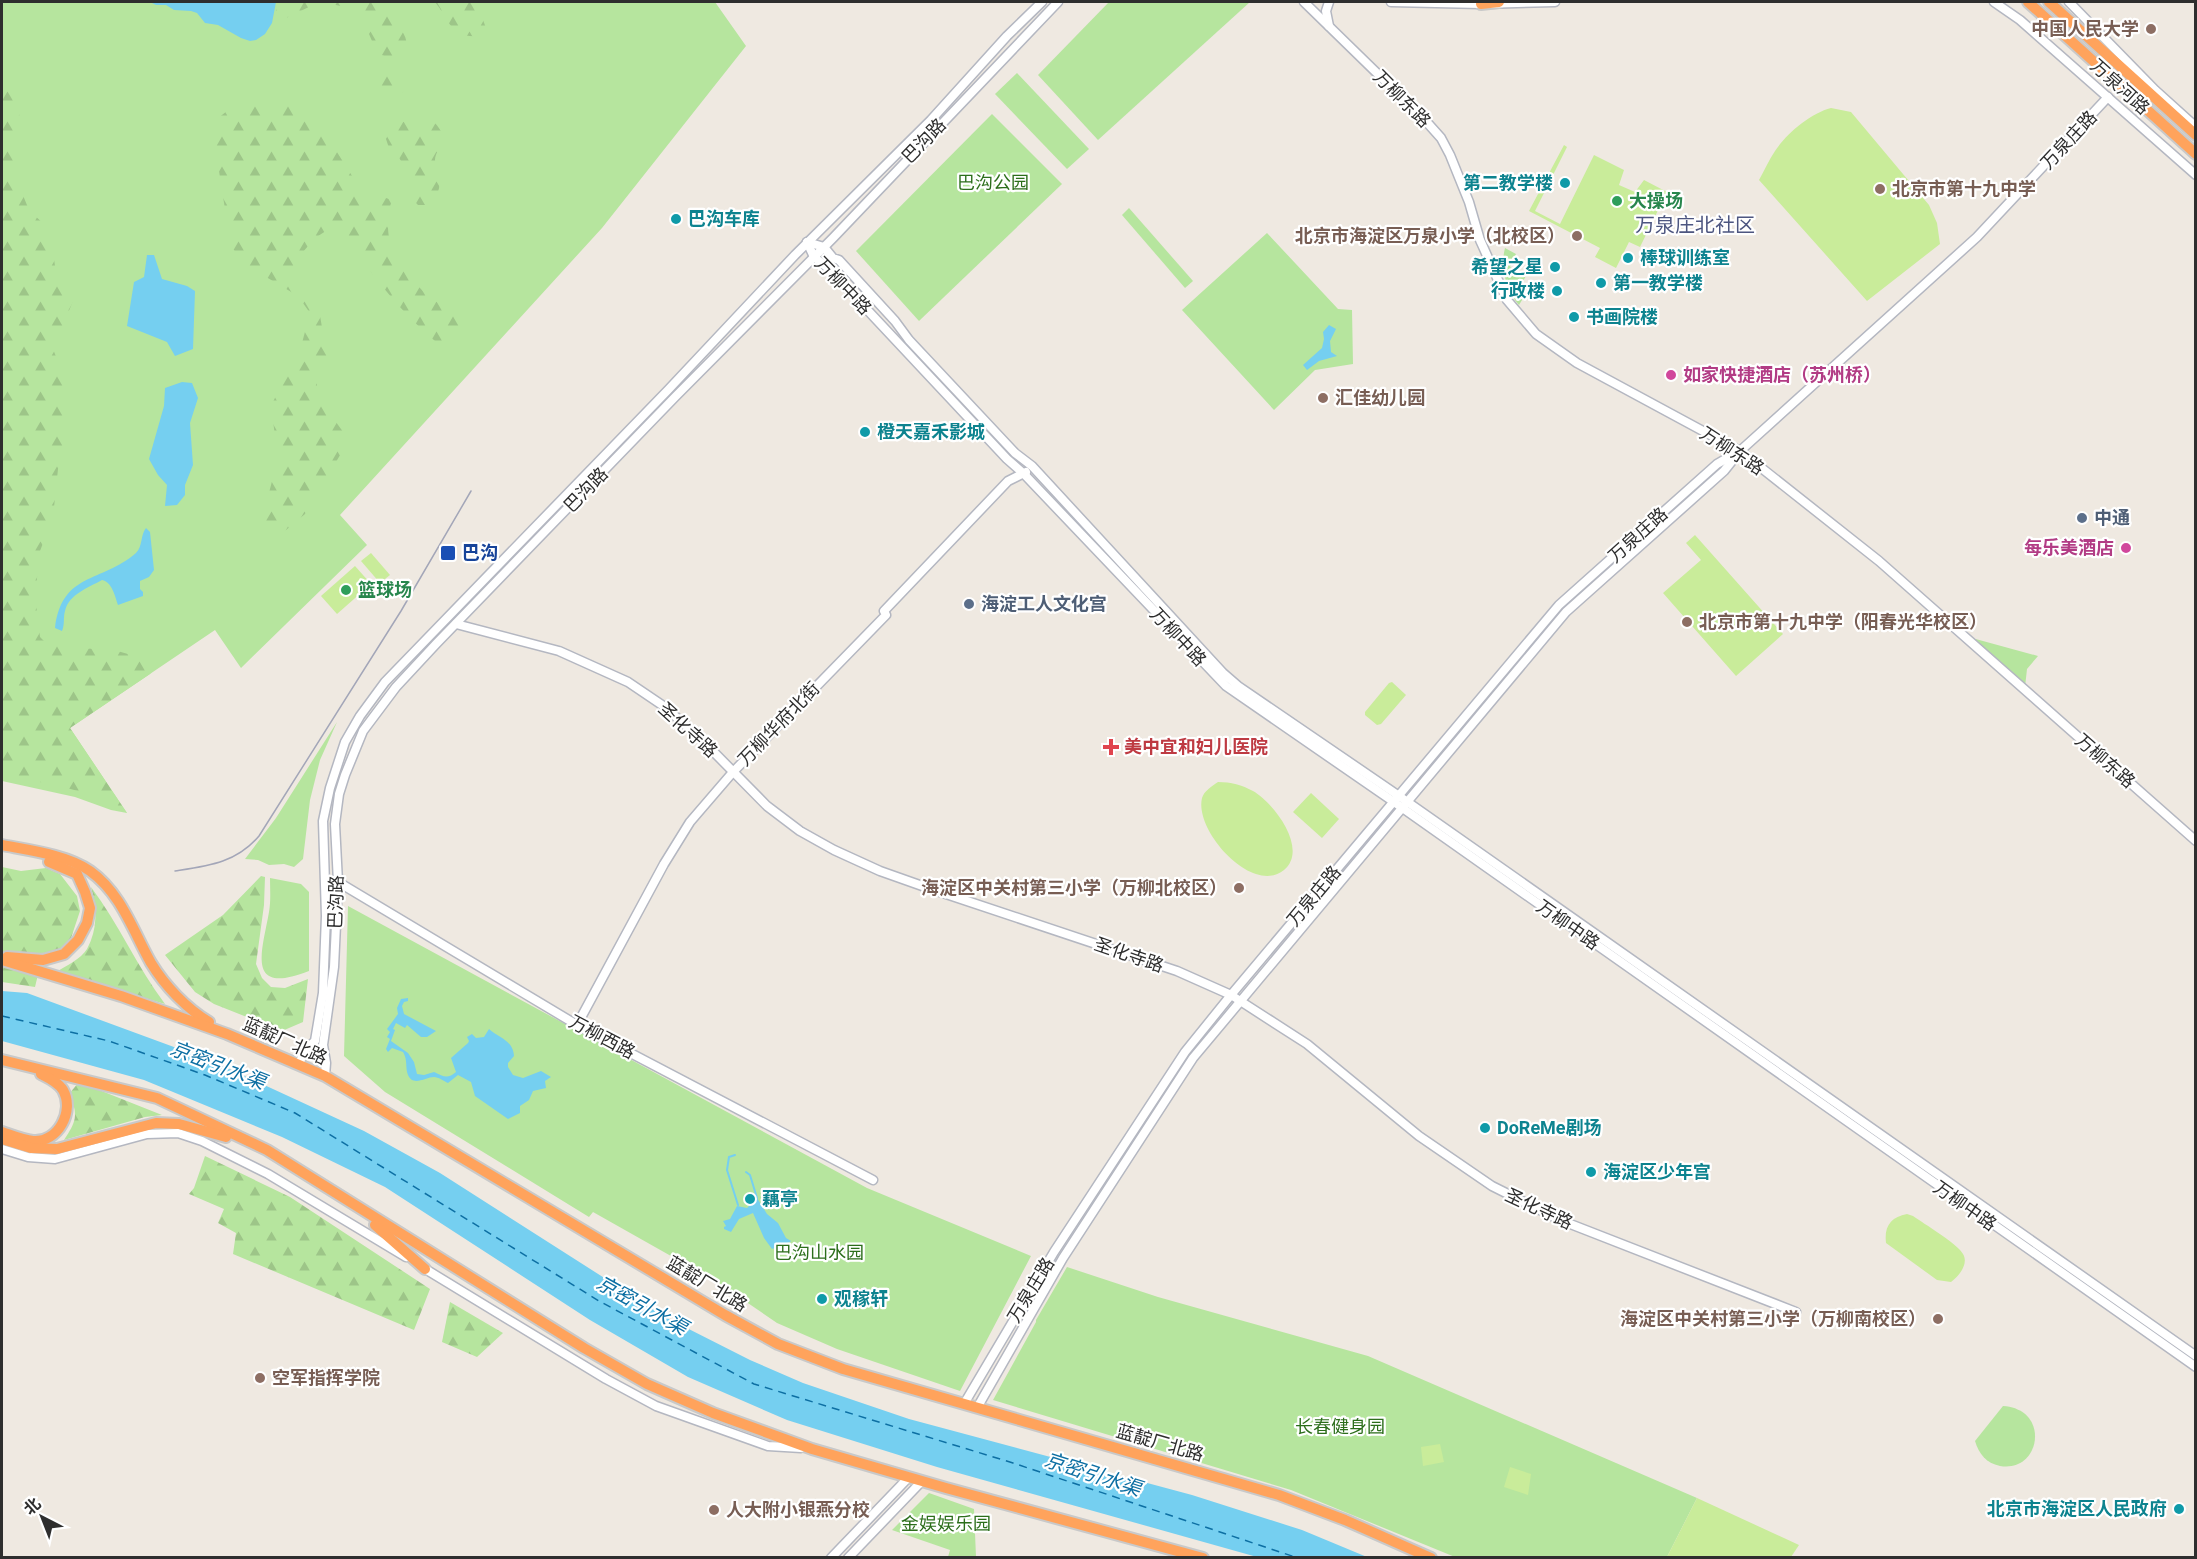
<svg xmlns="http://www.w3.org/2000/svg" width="2197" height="1559" viewBox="0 0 2197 1559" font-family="Roboto,'Noto Sans SC',sans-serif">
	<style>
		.green { fill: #b6e59e }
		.forest { fill: url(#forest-firs) }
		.pitch { fill: #c9ec9a }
		.water { fill: #75cff0 }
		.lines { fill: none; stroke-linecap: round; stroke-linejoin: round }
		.stream { stroke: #75cff0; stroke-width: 2 }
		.ferry { stroke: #0d6fa3; stroke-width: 1.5; stroke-dasharray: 8 6; stroke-linecap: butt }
		.secondary-casing { stroke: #b4b7c1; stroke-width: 11 }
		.highway-casing { stroke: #c9c9c9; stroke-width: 14 }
		.secondary { stroke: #fff; stroke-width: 8 }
		.highway { stroke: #ffa35c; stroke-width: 10 }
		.tram { stroke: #a3a6b8; stroke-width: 1.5 }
		.education-dot { fill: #8d6e63; stroke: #fff; stroke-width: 2 }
		.culture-dot { fill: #0f9aa8; stroke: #fff; stroke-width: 2 }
		.leisure-dot { fill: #2e9e5b; stroke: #fff; stroke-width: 2 }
		.hotel-dot { fill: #d1479c; stroke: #fff; stroke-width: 2 }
		.service-dot { fill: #5c6f8a; stroke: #fff; stroke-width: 2 }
		.transit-dot { fill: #1a4fb4; stroke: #fff; stroke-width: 2 }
		.health-dot { fill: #e0444e; stroke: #fff; stroke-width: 2 }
		.labels { text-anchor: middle; stroke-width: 4.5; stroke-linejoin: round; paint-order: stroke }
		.education-label { font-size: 18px; font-weight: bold; fill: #785e54; stroke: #fff; text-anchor: start }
		.street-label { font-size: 18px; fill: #2e2e2e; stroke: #fff }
		.park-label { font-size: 18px; fill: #2c6e1b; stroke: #fff }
		.culture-label { font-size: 18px; font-weight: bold; fill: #0d838f; stroke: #fff; text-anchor: start }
		.leisure-label { font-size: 18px; font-weight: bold; fill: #27864d; stroke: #fff; text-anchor: start }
		.hotel-label { font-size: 18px; font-weight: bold; fill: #b23c85; stroke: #fff; text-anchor: start }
		.service-label { font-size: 18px; font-weight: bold; fill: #4e5e75; stroke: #fff; text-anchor: start }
		.transit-label { font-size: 18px; font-weight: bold; fill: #164399; stroke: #fff; text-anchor: start }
		.health-label { font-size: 18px; font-weight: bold; fill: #be3a42; stroke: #fff; text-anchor: start }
		.neighbourhood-label { font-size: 20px; fill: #4d5680; stroke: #fff }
		.water-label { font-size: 20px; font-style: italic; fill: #0d6fa3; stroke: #fff }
	</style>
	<defs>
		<pattern id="forest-firs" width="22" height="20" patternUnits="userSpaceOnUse" patternTransform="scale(1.5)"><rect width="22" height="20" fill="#b6e59e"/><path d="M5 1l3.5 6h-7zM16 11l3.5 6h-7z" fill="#9dc588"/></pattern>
	</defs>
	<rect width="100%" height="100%" fill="#efe9e1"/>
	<g class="green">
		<polygon points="2,2 715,2 746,46 602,228 340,515 367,545 241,668 215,630 70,728 127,813 111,810 75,797 2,781"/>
		<polygon points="1109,2 1250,2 1098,140 1038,75"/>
		<polygon points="1017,73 1089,149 1067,169 995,94"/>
		<polygon points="992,114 1062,184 919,321 856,251"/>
		<polygon points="1129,208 1193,281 1185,288 1122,215"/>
		<polygon points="1267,233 1338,309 1352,310 1353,364 1315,370 1274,410 1182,310"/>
		<path d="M1505,248l11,6 -6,13 16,9 -4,7 8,4 -11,18c-13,-14 -19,-38 -14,-57z"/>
		<polygon points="1972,638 2038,656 2027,669 2025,687"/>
		<polygon points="337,722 320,760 310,800 303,859 294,867 284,864 269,865 258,860 245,859 276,818"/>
		<path d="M270,878l31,6 8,8v79c-64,25 -47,-19 -40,-59 2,-11 1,-23 1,-34z"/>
		<polygon points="348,906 867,1188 1031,1256 960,1391 837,1349 777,1323 717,1282 593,1212 589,1217 385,1092 344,1056"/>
		<polygon points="1067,1267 1158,1297 1368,1356 1697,1498 1667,1557 1455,1557 1291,1490 993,1400 1036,1322 1036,1320"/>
		<path d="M2003,1406c48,3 38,67 -3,60 -14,-3 -21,-12 -25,-25z"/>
		<polygon points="929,1493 974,1509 976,1557 948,1557 950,1550 892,1530"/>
	</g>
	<g class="forest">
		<path d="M277,2h102c8,16 51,44 10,56l-12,-5 -13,-31 -10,-13 -18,-4 -21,-1 -39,19 -1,-5z"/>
		<path d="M435,2h45l3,18 3,8 -6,8c-30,3 -30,-16 -45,-34z"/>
		<circle cx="393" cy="85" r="12"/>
		<polygon points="2,87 17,99 20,121 15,139 15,176 29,210 50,230 55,266 73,301 53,349 66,382 65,434 58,469 53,517 40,551 35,596 40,637 47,644 59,643 77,648 114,650 159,663 150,674 70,728 127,813 96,796 56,785 2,775"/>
		<path d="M285,102l43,36 26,41 11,12 27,9c-4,11 -5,26 -3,37 6,26 38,67 64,72l14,20 -22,20c-27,-21 -50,-46 -71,-73 -14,-18 -21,-39 -42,-49l-17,11 -19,22 -3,15 12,14 14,21 4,23 6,18 -12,27v18l32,44 -44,74 -19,16 -23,9v-23l15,-58 -7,-52 31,-63 8,-30 -12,-17 -47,-28 -20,-21 -18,-114 4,-14 10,-8 16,-8 15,4 13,-1z"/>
		<path d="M418,118c16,0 19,6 27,20 -3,6 -10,15 -10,22 2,22 12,26 -7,45h-10c-12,-13 -9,-10 -6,-26l-14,-23 -8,-5 -4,-12c7,-15 17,-18 32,-21z"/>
		<polygon points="2,867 21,871 46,868 60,874 77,896 80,911 71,938 58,952 43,954 35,987 2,982"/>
		<polygon points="261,876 265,877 264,905 256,964 262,978 271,987 285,988 308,979 303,1022 282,1031 214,1004 195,992 165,955 223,915"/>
		<path d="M91,887c28,37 46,80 74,117l-109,-32c10,-6 25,-13 31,-23 11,-20 10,-41 4,-62z"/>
		<path d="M79,1082l83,33 -17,2 -81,23c12,-18 15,-25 5,-46z"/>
		<polygon points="205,1156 290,1197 430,1289 414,1330 233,1254 236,1233 218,1223 224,1209 189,1194 194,1188"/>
		<polygon points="450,1302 503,1333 477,1357 442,1342"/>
	</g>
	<g class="pitch">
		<path d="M1831,108l20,4 78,93 8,18 3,21 -73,57 -108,-121c5,-9 10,-20 16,-29 11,-17 36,-38 56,-43z"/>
		<polygon points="1564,145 1567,147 1535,211 1560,224 1594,155 1624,170 1619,185 1635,192 1644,180 1667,192 1640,247 1629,242 1616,268 1595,257 1600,248 1529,211"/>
		<polygon points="1695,535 1783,634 1736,676 1663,593 1701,560 1686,543"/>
		<polygon points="371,553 390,575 380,583 361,561"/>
		<polygon points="355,566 371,584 337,614 321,596"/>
		<polygon points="1392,682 1406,695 1381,724 1377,725 1365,715 1365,712 1389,683"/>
		<path d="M1218,782c13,0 24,3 35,9 21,12 56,58 31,79 -31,26 -90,-39 -82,-72 2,-7 10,-12 16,-16z"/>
		<polygon points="1311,793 1339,819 1322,838 1293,812"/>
		<path d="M1907,1214l6,2c10,7 46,29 50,38 6,10 -4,22 -12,28l-14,-2 -51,-37c-2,-17 5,-26 21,-29z"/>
		<polygon points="1440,1444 1444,1462 1423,1466 1421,1447"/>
		<polygon points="1510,1467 1531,1474 1528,1495 1504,1487"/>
		<polygon points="1697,1498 1799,1545 1791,1557 1667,1557"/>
	</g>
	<g class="water">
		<polygon points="150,2 276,2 272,23 265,34 256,40 250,41 241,38 218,25 205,23 197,13 191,11 174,10 166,5 156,5"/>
		<polygon points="147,255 154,255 162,279 187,286 195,291 193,349 175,356 167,342 127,326 134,282 144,277"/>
		<polygon points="1329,325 1336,329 1330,341 1331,352 1337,356 1319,361 1307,370 1303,365 1322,348 1324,339 1323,332"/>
		<polygon points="182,382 192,383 198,398 190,423 193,465 185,485 185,495 177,505 165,506 167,485 158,475 149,459 164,406 165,388"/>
		<path d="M146,528l4,4 4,38 -5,7 -9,4v8l3,3v4l-25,9c-3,-9 -6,-23 -16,-25 -14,8 -33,14 -37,31 -2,7 0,13 -3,20l-7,-3c7,-56 46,-45 81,-75 7,-7 4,-17 10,-25z"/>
		<polygon points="2,991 27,993 212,1061 364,1131 440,1173 667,1318 750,1360 803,1383 909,1419 1192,1495 1302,1530 1367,1557 1257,1557 937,1467 787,1420 688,1377 590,1320 385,1187 282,1137 144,1080 2,1041"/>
		<path d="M408,998v3l-4,1 -2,4 2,8 32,17 -9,6h-6l-14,-12 -2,3 -9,-5 -3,6 2,1 -4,11 17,12 6,9 3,12 7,1 10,-3c10,5 14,7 22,0l-5,-14 17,-15 1,-2 -2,-4 5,-3 4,4 8,-1 5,-8c10,9 24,11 25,27l-6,7v4l5,8 10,3 18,-7 10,6 -6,4 1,7 -13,3 -4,9 -9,6v7l-12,6 -33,-23 -4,-14 -13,-7 -10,8c-4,-2 -10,-6 -14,-6 -8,0 -21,10 -26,-2 -3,-7 0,-15 -5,-23l-11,-4 -4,4 -2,-3 4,-10 -3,-2 3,-5 -3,-3 11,-15 -1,-6 4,-9z"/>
		<polygon points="757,1198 767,1214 778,1223 786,1238 791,1241 790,1242 772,1249 764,1238 753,1213 739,1219 731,1232 724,1229 724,1227 726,1226 723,1221 730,1219 737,1206 747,1208"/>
	</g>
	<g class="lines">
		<g class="stream">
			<polyline points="735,1155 729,1157 727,1170 738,1205"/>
			<polyline points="746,1172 750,1175 757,1198"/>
		</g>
		<polyline class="ferry" points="2,1016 109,1041 205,1075 295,1113 599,1301 754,1384 1013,1463 1298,1558"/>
		<g class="secondary-casing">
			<g id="secondary">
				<polyline points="1304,2 1424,119 1441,138 1450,155 1469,202 1480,240 1507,300 1536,334 1577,363 1740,451 1879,561 2196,841"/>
				<polyline points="1329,2 1326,11 1329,26"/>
				<polyline points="1391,2 1481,4 1555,2"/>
				<polyline points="1994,2 2020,20 2196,175"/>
				<polyline points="2069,2 2155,90 2196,127"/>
				<polyline points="807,242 814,257 829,269 1007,459 1024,474 1226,686 1394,802 2196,1367"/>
				<polyline points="807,242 824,247 833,258 839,260 895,321 909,340 1015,453 1032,466 1223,673 1238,686 1399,796 2196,1356"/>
				<polyline points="456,624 559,651 628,682 662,705 698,736 767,806 800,831 834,850 880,871 928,888 1177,971 1231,995 1307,1044 1419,1136 1492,1186 1560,1220 1796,1312"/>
				<polyline points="338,882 577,1025 873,1180"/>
				<polyline points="577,1025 664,864 690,822 733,772 886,615 884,611 1008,481 1026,472"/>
				<polyline points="299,1065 304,1051 315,1041 323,993 326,916 323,821 330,788 345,742 360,716 385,682 668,390 795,255 931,120 1007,36 1042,2"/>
				<polyline points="325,1076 326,1063 323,1045 334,967 338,882 335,824 339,794 345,775 363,731 396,687 436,644 675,397 833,238 1058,2"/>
				<polyline points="2,1149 28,1157 55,1159 147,1134 178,1133 202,1141 268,1174 406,1257"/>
				<polyline points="422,1267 606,1379 656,1406 768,1446 801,1448"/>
				<polyline points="964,1404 1054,1252 1185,1052 1231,995 1559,605 1717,464 1736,453"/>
				<polyline points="977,1408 1063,1258 1193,1058 1566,612 1724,471 1740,451 1977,237 2108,97"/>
				<polyline points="831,1558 909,1477"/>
				<polyline points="848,1558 922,1481"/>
			</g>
		</g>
		<g class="highway-casing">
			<g id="highway">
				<polyline points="2028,2 2196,154"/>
				<polyline points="2049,2 2196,135"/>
				<polyline points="1481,4 1499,2"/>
				<path d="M2,845c26,5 66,10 88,26 31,22 43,60 61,92 14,23 35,45 58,59"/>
				<polyline points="7,957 43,960 64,954 78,940 87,923 90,908 85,892 77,874 49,862"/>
				<polyline points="2,960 121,996 227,1034 325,1076 725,1315 778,1344 843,1369 1279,1495 1345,1520 1431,1558"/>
				<polyline points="2,1060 157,1098 267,1150 584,1348 647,1384 713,1413 812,1449 946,1488 1203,1558"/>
				<path d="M2,1132c9,3 21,8 31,9 25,2 42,-30 30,-51 -5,-8 -14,-12 -22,-16"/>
				<polyline points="2,1139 31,1148 57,1149 156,1123 179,1124 226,1137"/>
				<polyline points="375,1225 425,1269"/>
			</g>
		</g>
		<use href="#secondary" class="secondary"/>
		<use href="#highway" class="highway"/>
		<path class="tram" d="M175,871c33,-5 61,-8 84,-35l142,-225 70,-120"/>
	</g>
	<g class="education-dot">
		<circle cx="2151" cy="29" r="6"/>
		<circle cx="1880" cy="189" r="6"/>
		<circle cx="1577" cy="236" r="6"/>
		<circle cx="1323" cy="398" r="6"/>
		<circle cx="1687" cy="622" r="6"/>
		<circle cx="1239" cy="888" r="6"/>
		<circle cx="1938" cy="1319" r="6"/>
		<circle cx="260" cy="1378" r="6"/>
		<circle cx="714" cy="1510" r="6"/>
	</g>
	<g class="culture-dot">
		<circle cx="1565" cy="183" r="6"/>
		<circle cx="676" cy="219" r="6"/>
		<circle cx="1628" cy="258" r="6"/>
		<circle cx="1555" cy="267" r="6"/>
		<circle cx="1601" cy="283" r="6"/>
		<circle cx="1557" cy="291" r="6"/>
		<circle cx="1574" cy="317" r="6"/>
		<circle cx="865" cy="432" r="6"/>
		<circle cx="1485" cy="1128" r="6"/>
		<circle cx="1591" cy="1172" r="6"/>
		<circle cx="750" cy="1199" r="6"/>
		<circle cx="822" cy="1299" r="6"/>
		<circle cx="2179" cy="1509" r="6"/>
	</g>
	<g class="leisure-dot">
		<circle cx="1617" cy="201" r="6"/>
		<circle cx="346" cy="590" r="6"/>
	</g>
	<g class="hotel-dot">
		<circle cx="1671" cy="375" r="6"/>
		<circle cx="2126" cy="548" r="6"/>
	</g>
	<g class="service-dot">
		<circle cx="2082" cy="518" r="6"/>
		<circle cx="969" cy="604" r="6"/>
	</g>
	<rect class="transit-dot" x="440" y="545" width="16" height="16" rx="3"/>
	<path class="health-dot" d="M1108 738h6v6h6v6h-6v6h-6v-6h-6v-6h6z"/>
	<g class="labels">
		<g class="education-label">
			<text x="2139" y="35" text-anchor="end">中国人民大学</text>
			<text x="1892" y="195">北京市第十九中学</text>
			<text x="1565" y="242" text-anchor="end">北京市海淀区万泉小学（北校区）</text>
			<text x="1335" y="404">汇佳幼儿园</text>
			<text x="1699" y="628">北京市第十九中学（阳春光华校区）</text>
			<text x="1227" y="894" text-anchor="end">海淀区中关村第三小学（万柳北校区）</text>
			<text x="1926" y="1325" text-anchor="end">海淀区中关村第三小学（万柳南校区）</text>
			<text x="272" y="1384">空军指挥学院</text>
			<text x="726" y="1516">人大附小银燕分校</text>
		</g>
		<g class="street-label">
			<text transform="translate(2120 87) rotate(42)" y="6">万泉河路</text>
			<text transform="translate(1402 99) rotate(45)" y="6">万柳东路</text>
			<text transform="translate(2069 140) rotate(-47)" y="6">万泉庄路</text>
			<text transform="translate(924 141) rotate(-46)" y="6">巴沟路</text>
			<text transform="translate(843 286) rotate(46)" y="6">万柳中路</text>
			<text transform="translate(1732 451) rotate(33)" y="6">万柳东路</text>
			<text transform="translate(586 490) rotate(-46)" y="6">巴沟路</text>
			<text transform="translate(1638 535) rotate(-42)" y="6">万泉庄路</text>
			<text transform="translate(1178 637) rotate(47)" y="6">万柳中路</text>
			<text transform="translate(779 724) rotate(-46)" y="6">万柳华府北街</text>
			<text transform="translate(688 730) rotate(42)" y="6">圣化寺路</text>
			<text transform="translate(2105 761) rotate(41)" y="6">万柳东路</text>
			<text transform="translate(1314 896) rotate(-50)" y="6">万泉庄路</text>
			<text transform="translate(336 902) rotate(-88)" y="6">巴沟路</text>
			<text transform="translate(1568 925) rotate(35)" y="6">万柳中路</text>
			<text transform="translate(1129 955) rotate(19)" y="6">圣化寺路</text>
			<text transform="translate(602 1037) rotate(28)" y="6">万柳西路</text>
			<text transform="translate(285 1041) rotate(24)" y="6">蓝靛厂北路</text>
			<text transform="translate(1965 1206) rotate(35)" y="6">万柳中路</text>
			<text transform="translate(1539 1209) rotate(25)" y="6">圣化寺路</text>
			<text transform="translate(707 1284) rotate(31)" y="6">蓝靛厂北路</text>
			<text transform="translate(1031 1290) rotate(-59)" y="6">万泉庄路</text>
			<text transform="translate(1160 1443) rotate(16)" y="6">蓝靛厂北路</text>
		</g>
		<g class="park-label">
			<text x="993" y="189">巴沟公园</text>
			<text x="819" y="1259">巴沟山水园</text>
			<text x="1340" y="1433">长春健身园</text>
			<text x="946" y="1530">金娱娱乐园</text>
		</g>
		<g class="culture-label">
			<text x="1553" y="189" text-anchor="end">第二教学楼</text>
			<text x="688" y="225">巴沟车库</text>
			<text x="1640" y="264">棒球训练室</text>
			<text x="1543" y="273" text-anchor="end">希望之星</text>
			<text x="1613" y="289">第一教学楼</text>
			<text x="1545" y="297" text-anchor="end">行政楼</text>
			<text x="1586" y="323">书画院楼</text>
			<text x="877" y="438">橙天嘉禾影城</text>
			<text x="1497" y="1134">DoReMe剧场</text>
			<text x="1603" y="1178">海淀区少年宫</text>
			<text x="762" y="1205">藕亭</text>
			<text x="834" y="1305">观稼轩</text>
			<text x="2167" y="1515" text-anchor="end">北京市海淀区人民政府</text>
		</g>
		<g class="leisure-label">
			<text x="1629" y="207">大操场</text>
			<text x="358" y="596">篮球场</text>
		</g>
		<g class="hotel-label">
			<text x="1683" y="381">如家快捷酒店（苏州桥）</text>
			<text x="2114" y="554" text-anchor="end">每乐美酒店</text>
		</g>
		<g class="service-label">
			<text x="2094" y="524">中通</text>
			<text x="981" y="610">海淀工人文化宫</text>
		</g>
		<g class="transit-label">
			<text x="462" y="559">巴沟</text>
		</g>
		<g class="health-label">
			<text x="1124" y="753">美中宜和妇儿医院</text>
		</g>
		<g class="neighbourhood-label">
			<text x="1695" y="232">万泉庄北社区</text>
		</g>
		<g class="water-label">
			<text transform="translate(218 1065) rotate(21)" y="7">京密引水渠</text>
			<text transform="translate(642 1305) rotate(29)" y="7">京密引水渠</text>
			<text transform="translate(1093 1474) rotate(18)" y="7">京密引水渠</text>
		</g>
	</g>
	<rect width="2197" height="1559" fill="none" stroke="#2e2e2e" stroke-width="6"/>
	<g transform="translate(42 1517) rotate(318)" stroke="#ffffff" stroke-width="4.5" paint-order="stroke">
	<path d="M0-4.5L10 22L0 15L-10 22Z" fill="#2e2e2e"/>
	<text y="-9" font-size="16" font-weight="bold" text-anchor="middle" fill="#2e2e2e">北</text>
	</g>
</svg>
